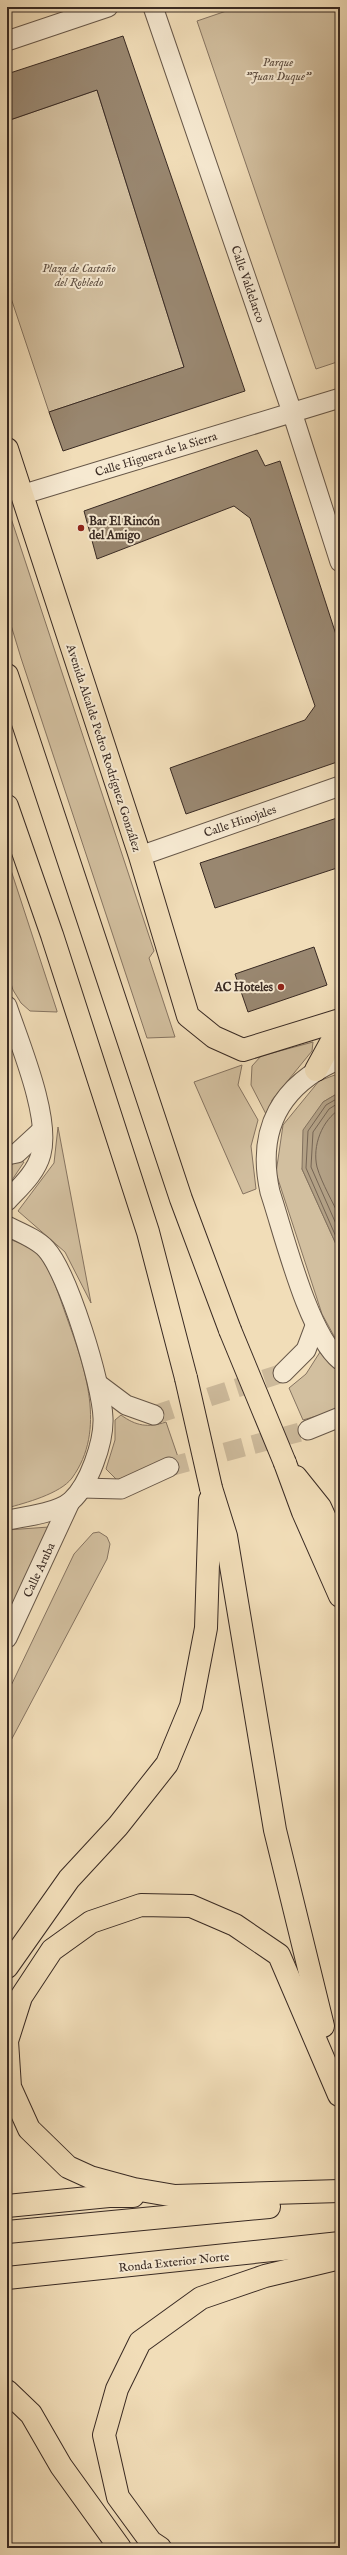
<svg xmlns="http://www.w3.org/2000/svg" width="347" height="2555" viewBox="0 0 347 2555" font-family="'IM FELL English',serif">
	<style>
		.green { fill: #d2bf9f; stroke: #867461 }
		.water { fill: #b2a085; stroke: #82715e }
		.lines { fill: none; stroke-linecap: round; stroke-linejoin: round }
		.shore { stroke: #766554; stroke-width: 1 }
		.building { fill: #998770; stroke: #392a23 }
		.minor-tunnel { stroke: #ccb99a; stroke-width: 19; stroke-dasharray: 19 10; stroke-linecap: butt }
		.minor-casing { stroke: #675748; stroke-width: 21 }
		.major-casing { stroke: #392a23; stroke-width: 24 }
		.highway-casing { stroke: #392a23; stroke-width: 24 }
		.minor { stroke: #f6e9d1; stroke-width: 19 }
		.major { stroke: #f1ddb8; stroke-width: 22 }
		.highway { stroke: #f1ddb8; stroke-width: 22 }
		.highway-bridge-casing { stroke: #392a23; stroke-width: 24; stroke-linecap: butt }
		.highway-bridge { stroke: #f1ddb8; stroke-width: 22 }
		.poi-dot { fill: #8f2418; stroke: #f6e9d1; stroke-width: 1.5 }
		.labels { text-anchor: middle; stroke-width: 4; stroke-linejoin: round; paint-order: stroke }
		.park-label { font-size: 12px; font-style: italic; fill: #5f4f42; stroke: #f6e9d1 }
		.street-label { font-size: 12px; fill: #392a23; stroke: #f6e9d1 }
		.poi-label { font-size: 12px; font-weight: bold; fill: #392a23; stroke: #f6e9d1; text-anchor: start }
	</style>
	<rect width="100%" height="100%" fill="#f1ddb8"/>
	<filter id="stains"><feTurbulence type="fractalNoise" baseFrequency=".005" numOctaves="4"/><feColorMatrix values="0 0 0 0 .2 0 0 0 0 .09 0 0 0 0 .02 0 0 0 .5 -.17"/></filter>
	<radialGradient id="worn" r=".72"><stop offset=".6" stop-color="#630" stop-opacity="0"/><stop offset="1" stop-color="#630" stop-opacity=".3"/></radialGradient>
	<g class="green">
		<polygon points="238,7 340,7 340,361 316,369 197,21"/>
		<polygon points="97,90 184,367 49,412 7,286 7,121"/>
		<polygon points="7,506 154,951 149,958 175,1037 147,1038 21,658 7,612"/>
		<polygon points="7,858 57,1011 57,1012 30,1011 21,1003 13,990 7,971"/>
		<polygon points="313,1042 312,1051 272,1100 267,1116 251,1085 252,1066 261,1056"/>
		<polygon points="242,1065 238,1085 258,1120 251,1146 256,1189 243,1194 194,1082"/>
		<polygon points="340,1073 340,1092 323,1102 302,1169 340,1253 340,1347 322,1314 276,1173 283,1125 319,1081"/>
		<polygon points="58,1127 91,1303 65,1252 18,1211 54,1163"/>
		<polygon points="20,1161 24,1162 12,1180 7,1183 7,1166"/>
		<path d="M7,1238c9,4 25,9 32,17 14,19 20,41 28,63 18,50 40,112 5,160 -12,16 -47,25 -65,30l2,-140 -2,-9z"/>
		<polygon points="320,1352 340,1374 340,1409 303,1420 289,1388 306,1374"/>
		<path d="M121,1415c15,11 27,13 45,7l12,35 -61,23 -11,-11 9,-29v-20z"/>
		<polygon points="49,1527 7,1619 7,1530"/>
		<polygon points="99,1532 107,1537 110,1544 107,1559 7,1748 7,1694 74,1554 93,1533"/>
	</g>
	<polygon class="water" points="340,1092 340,1253 302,1169 303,1130 323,1102"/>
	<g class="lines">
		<g class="shore">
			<polyline points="340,1097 326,1105 308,1131 306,1168 340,1246"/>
			<polyline points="340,1102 329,1109 313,1132 311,1167 340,1233"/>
			<path d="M340,1109c-18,11 -28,37 -23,58 5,17 16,35 23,51"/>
		</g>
	</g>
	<g class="building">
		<polygon points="123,36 245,391 63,451 49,412 184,367 97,90 7,121 7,74"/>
		<polygon points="257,450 265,466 280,461 340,647 340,761 186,814 170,768 305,720 315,706 250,518 234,506 97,559 84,511"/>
		<polygon points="340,817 340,867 215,908 200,863"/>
		<polygon points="314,947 327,985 248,1012 235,974"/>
	</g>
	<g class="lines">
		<g class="minor-tunnel">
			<polyline points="154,1415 283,1373"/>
			<polyline points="169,1467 308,1430"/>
		</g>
		<g class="minor-casing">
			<g id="minor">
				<polyline points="153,7 292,412 340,562"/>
				<polyline points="7,41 108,7"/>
				<polyline points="21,495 340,398"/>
				<polyline points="140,856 340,786"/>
				<path d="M7,1006c12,36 44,111 34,148 -5,19 -21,33 -34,47"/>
				<path d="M340,1059c-59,25 -84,70 -70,133 14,42 38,142 70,168"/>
				<polyline points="7,1155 17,1153 42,1130"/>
				<path d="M7,1226c12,6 30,13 39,23 22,24 56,135 57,169 1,24 -14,67 -32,83 -14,12 -47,16 -64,19"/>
				<polyline points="283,1373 306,1350 315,1326"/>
				<polyline points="98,1384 126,1405 154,1415"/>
				<polyline points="308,1430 340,1417"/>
				<polyline points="82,1488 121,1489 169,1467"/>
				<polyline points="7,1638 70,1502"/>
			</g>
		</g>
		<g class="major-casing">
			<g id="major">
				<polyline points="7,449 140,856 188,1016 214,1037 243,1050 340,1020"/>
				<polyline points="316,1070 340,1026"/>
			</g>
		</g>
		<g class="highway-casing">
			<g id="highway">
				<polyline points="7,675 181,1199 230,1330"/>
				<polyline points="7,806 52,935 148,1232 186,1378"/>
				<polyline points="285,1463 303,1512 340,1596"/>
				<polyline points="296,1477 320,1507 340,1551"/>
				<polyline points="211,1488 226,1536 275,1830 323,2026"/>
				<polyline points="7,1967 69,1879 118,1826 167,1764 191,1706 206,1628 210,1500"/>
				<polyline points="339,2095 279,1955 235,1925 191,1906 141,1905 91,1922 52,1950 21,1997 7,2041 10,2087 29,2129 68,2167 90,2177 134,2189 175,2196 340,2191"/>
				<polyline points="7,2206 109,2196 133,2196"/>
				<polyline points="7,2232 269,2207"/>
				<polyline points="7,2278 340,2243"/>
				<polyline points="7,2391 31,2414 61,2466 120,2548"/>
				<polyline points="160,2548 151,2542 118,2497 104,2435 117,2389 140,2342 201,2298 265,2276 340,2258"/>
			</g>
		</g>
		<use href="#minor" class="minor"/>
		<use href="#major" class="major"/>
		<use href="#highway" class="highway"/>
		<g class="highway-bridge-casing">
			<g id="highway-bridge">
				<polyline points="230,1330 285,1463"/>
				<polyline points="186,1378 211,1488"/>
			</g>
		</g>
		<use href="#highway-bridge" class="highway-bridge"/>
	</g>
	<g class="poi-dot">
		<circle cx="81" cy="528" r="4"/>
		<circle cx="281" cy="987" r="4"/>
	</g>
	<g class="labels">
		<g class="park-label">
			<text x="278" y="66">Parque<tspan x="278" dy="14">"Juan Duque"</tspan></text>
			<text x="79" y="272">Plaza de Castaño<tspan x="79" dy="14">del Robledo</tspan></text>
		</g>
		<g class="street-label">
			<text transform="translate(248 284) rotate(71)" y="4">Calle Valdelarco</text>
			<text transform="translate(156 454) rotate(-17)" y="4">Calle Higuera de la Sierra</text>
			<text transform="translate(104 748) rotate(72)" y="4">Avenida Alcalde Pedro Rodríguez González</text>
			<text transform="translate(240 821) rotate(-19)" y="4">Calle Hinojales</text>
			<text transform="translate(39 1570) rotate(-65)" y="4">Calle Aruba</text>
			<text transform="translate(174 2262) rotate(-6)" y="4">Ronda Exterior Norte</text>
		</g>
		<g class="poi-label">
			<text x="89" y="525">Bar El Rincón<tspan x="89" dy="14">del Amigo</tspan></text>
			<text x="273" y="991" text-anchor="end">AC Hoteles</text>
		</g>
	</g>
	<rect width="347" height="2555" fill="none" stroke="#f1ddb8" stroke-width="24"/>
	<rect x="8" y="8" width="331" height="2539" fill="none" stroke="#392a23" stroke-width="2"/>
	<rect x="12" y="12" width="323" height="2531" fill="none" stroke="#392a23"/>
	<rect width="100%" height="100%" filter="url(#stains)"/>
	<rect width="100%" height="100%" fill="url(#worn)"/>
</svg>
